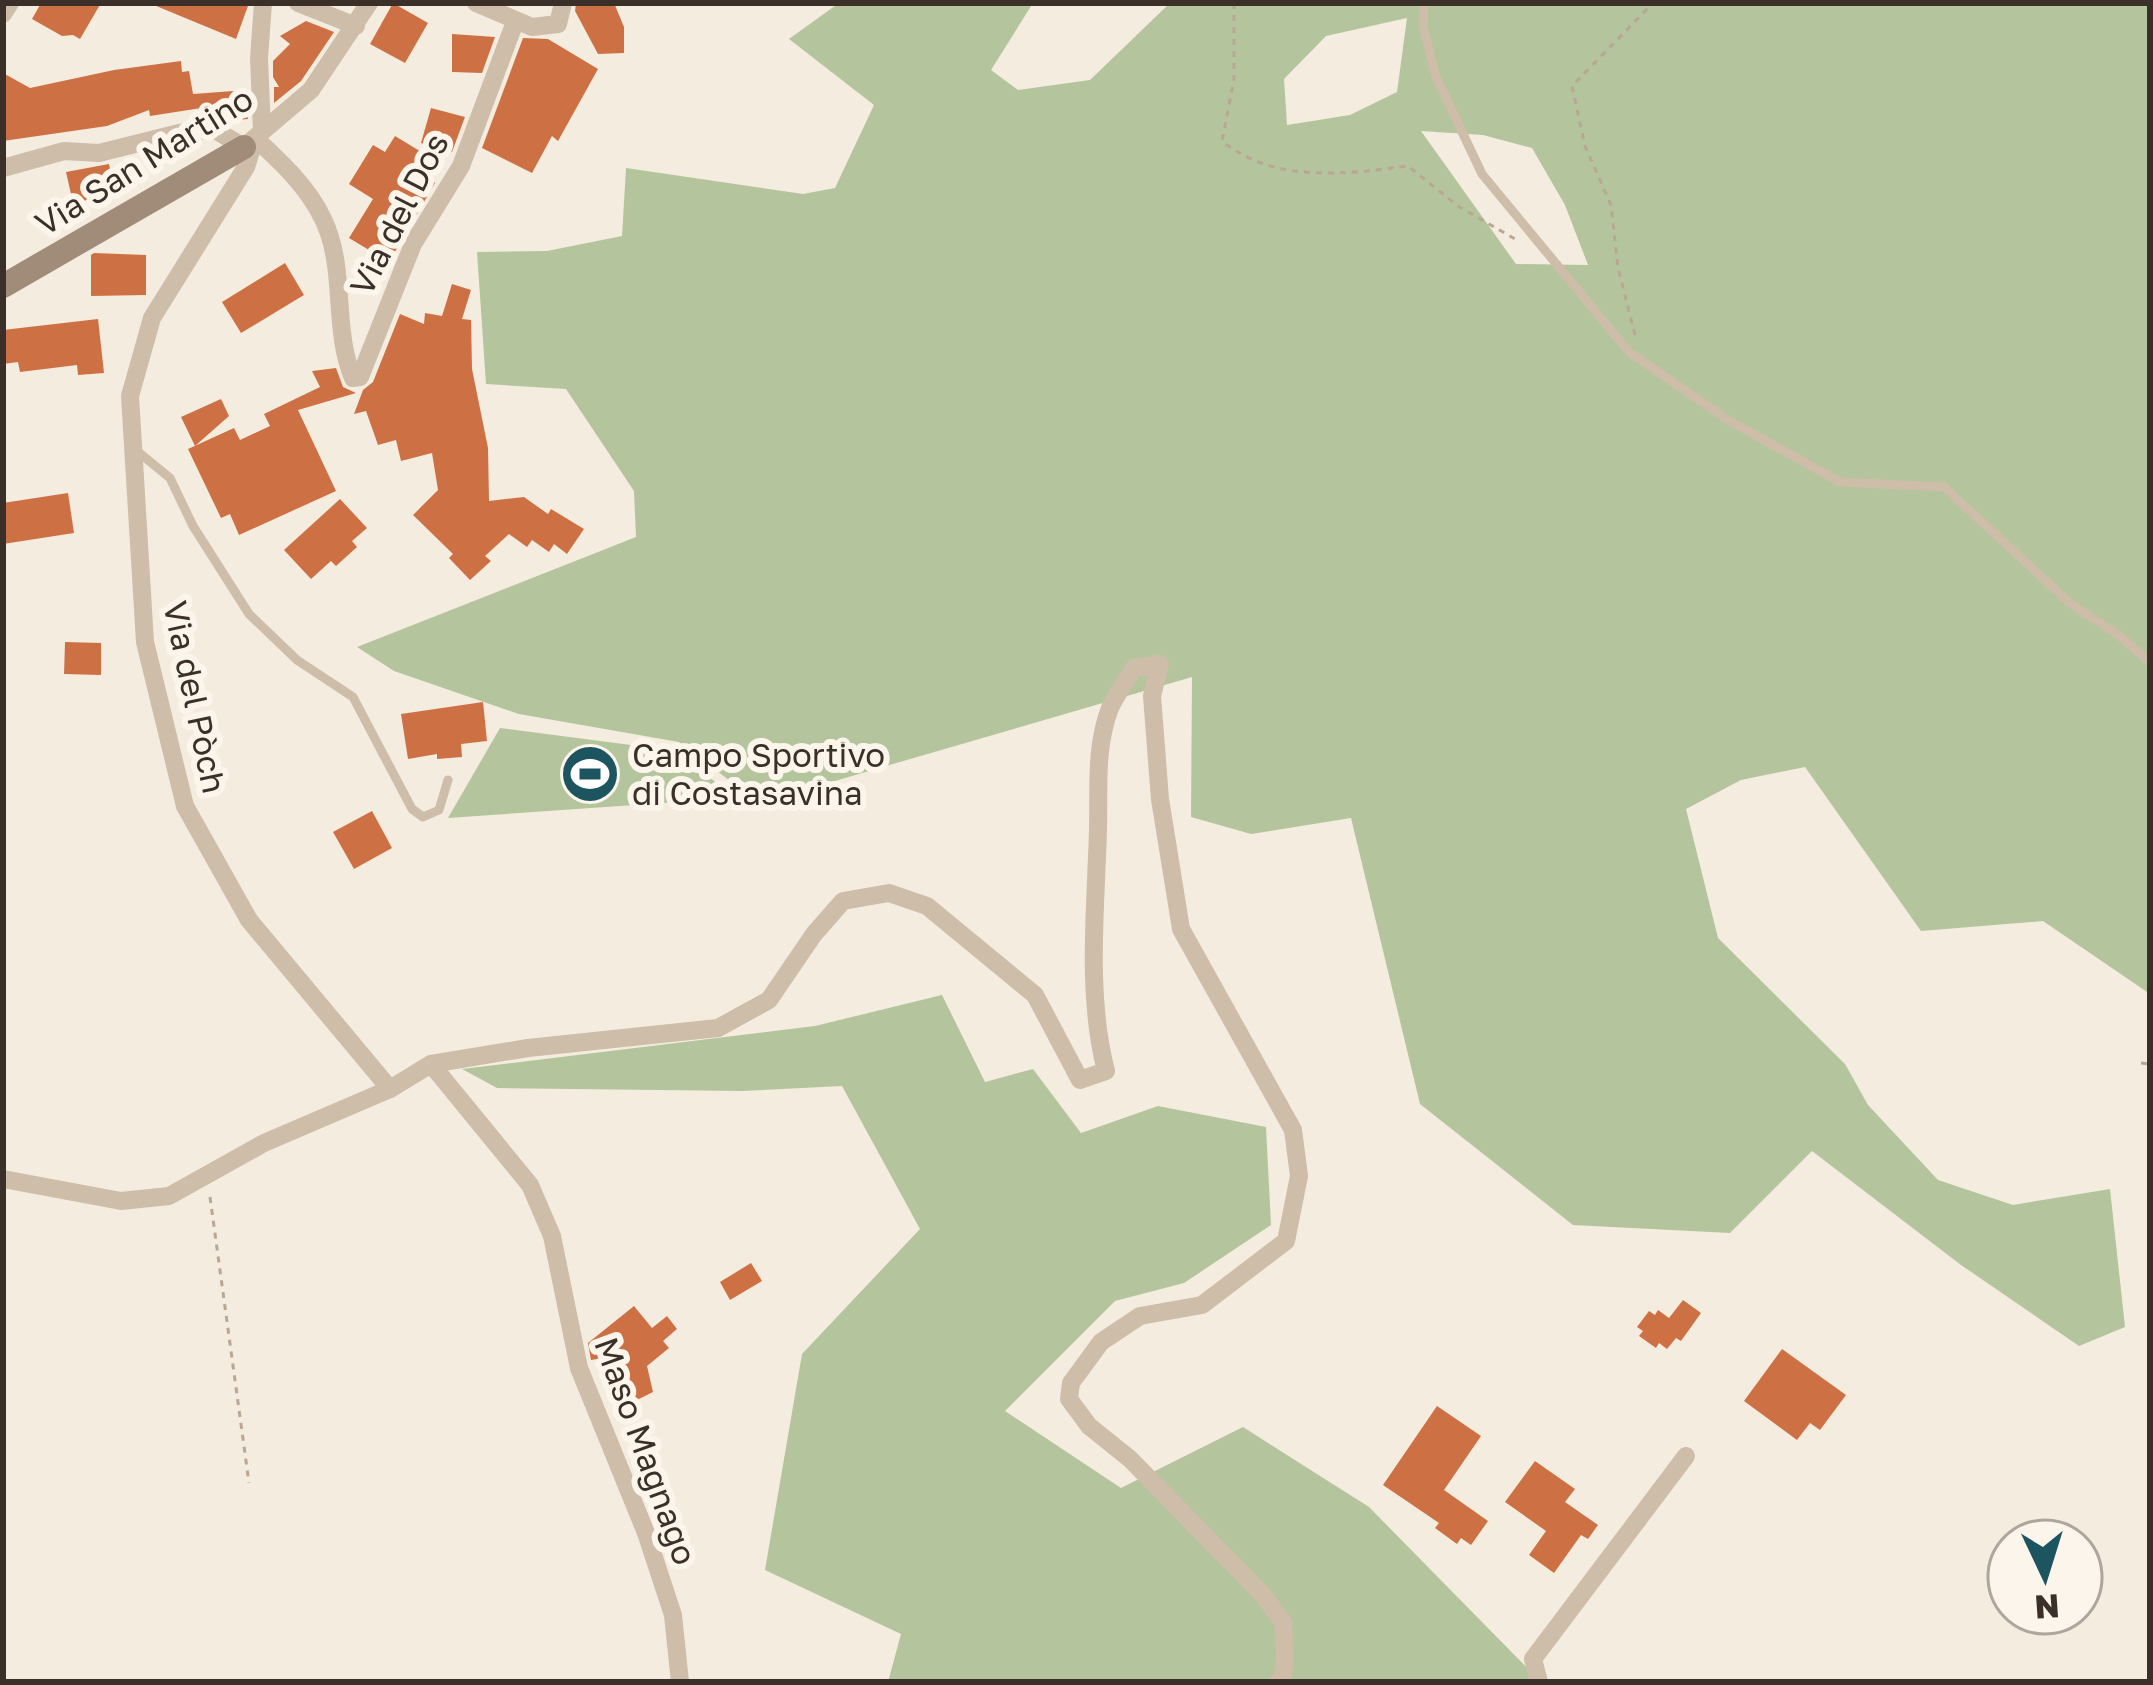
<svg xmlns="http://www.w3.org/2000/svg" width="2153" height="1685" viewBox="0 0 2153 1685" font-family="'Golos Text',sans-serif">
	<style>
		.green { fill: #b4c59d; fill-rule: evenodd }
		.building { fill: #cd7144 }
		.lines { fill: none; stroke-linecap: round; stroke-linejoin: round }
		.path { stroke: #b9a793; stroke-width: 3; stroke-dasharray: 6 6; stroke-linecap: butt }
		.lane { stroke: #cdbda9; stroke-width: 9 }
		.street { stroke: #cdbda9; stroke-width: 18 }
		.secondary { stroke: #a18c7a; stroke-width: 24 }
		.labels { text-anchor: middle; stroke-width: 12; stroke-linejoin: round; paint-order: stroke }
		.street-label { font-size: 33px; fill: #3a3029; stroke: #fbf5eb }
		.poi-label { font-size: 33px; fill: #3a3029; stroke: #fbf5eb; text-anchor: start }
	</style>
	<rect width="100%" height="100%" fill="#f4ecde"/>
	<g class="green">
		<path d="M839,3h194l-42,67 27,20 72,-10 80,-77h980v991l-107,-73 -122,10 -116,-164 -64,13 -55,29 32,129 127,126 23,41 70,75 75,25 97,-16 15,138 -46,19 -118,-81 -149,-114 -82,82 -157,-8 -153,-121 -69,-286 -100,16 -60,-17 1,-140 -433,126 -80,-61 -160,-28 -125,-43 -37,-24 279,-110 -2,-46 -68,-102 -80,-5 -9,-132 70,-1 75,-15 4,-68 177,26 32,-6 39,-83 -85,-66zM1407,18l-10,74 -47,23 -63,10 -3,-46 42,-43zM1421,131l62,4 49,13 33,57 23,60 -72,-1z"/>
		<polygon points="500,728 677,751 735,798 448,818"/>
		<polygon points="942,995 985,1082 1033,1069 1081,1133 1158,1106 1266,1127 1271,1225 1184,1283 1115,1301 1005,1411 1121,1488 1243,1427 1369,1507 1541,1682 888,1682 901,1634 765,1570 802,1354 920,1229 842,1086 743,1091 497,1088 462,1069 815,1026"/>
	</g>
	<g class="building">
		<polygon points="41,3 101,3 80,39 73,35 62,36 32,19"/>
		<polygon points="149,3 249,3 236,39"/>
		<polygon points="393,3 428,23 405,63 370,44"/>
		<polygon points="576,3 614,3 624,27 624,53 598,54 575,11"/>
		<polygon points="306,21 334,32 301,81 274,103 274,87 279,87 273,77 273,61 290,44 280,36"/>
		<polygon points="452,34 495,37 482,73 452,72"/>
		<polygon points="523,38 548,39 598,69 558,141 552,136 532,173 482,148"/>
		<polygon points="181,61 182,72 189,71 193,94 247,90 248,119 226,121 215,117 214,106 150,116 149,110 107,126 3,141 3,73 30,88 114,70"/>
		<polygon points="431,108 465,117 452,152 421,143"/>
		<polygon points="395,136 423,153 413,169 435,183 389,262 349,238 373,199 349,184 373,145 385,152"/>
		<polygon points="109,164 115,194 73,203 66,172"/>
		<polygon points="94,253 146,255 146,295 91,296 91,255"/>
		<polygon points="285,263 304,295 241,333 222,302"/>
		<polygon points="452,284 471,290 462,319 471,320 472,369 488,448 489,501 524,497 548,514 551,509 584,529 567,554 554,544 549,552 532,540 527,547 509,534 485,556 491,561 470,580 449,558 453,554 413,515 438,490 432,453 401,461 396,440 378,445 366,411 354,414 363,390 373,382 400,314 424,324 425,313 442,316"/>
		<polygon points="98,319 104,373 78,375 77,365 20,372 18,362 3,364 3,330"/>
		<polygon points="336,368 343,387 356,393 298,410 336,491 239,535 230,514 221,518 188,449 234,428 240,440 270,426 264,414 320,387 312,371"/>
		<polygon points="221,399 229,416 195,446 181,417"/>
		<polygon points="68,493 74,533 3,544 3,503"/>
		<polygon points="340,499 367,528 352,541 357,547 336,566 331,561 311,579 284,550"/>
		<polygon points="65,642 101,643 101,675 64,674"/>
		<polygon points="483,702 487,741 461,744 462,757 437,759 437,754 408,759 401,714"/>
		<polygon points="372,811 392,848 354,869 333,832"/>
		<polygon points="751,1263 762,1281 730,1300 720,1282"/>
		<polygon points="1683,1300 1701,1313 1681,1341 1676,1338 1667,1349 1659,1343 1656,1348 1639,1336 1643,1331 1637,1327 1649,1311 1655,1315 1658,1310 1669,1318"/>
		<polygon points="634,1306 652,1328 667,1316 677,1329 663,1341 669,1348 647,1366 653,1392 635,1401 603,1358 591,1360 588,1343"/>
		<polygon points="1782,1349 1846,1395 1820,1430 1810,1423 1797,1440 1744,1401"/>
		<polygon points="1437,1406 1481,1436 1444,1490 1488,1521 1471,1545 1461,1538 1457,1544 1435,1528 1439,1523 1383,1485"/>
		<polygon points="1535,1461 1575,1489 1565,1502 1598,1525 1588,1539 1581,1535 1554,1573 1529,1555 1546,1531 1505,1502"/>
	</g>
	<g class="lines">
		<g class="path">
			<path d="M1234,3v77l-12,61c53,43 123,33 186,25l50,40 57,33"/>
			<polyline points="1635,335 1618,268 1611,205 1585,146 1572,86 1653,3"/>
			<polyline points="2141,1063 2150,1064"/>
			<polyline points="210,1197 249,1483"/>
		</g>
		<g class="lane">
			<polyline points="1424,3 1423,26 1436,77 1482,174 1629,352 1728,420 1840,482 1944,487 2071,604 2117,634 2150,662"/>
			<polyline points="137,451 170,478 193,526 249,614 297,660 353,697 412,809 423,817 439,810 448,780"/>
		</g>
		<g class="street">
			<polyline points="298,3 356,26"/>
			<polyline points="476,3 532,27 558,24 563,3"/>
			<polyline points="3,14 10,3"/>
			<polyline points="262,132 259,58 263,3"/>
			<polyline points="3,168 64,151 99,153 179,133 215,130 244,147 311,90 369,3"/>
			<polyline points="431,1064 530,1185 552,1236 579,1368 646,1533 673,1615 680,1682"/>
			<path d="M390,1089l-141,-169 -64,-114 -40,-164 -15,-246 22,-78 94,-151 9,-29c26,24 53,49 68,81 24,49 9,109 30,159l7,-1 53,-133 48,-78 54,-144"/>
			<path d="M3,1179l118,22 48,-5 95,-53 126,-54 41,-25 97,-16 190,-20 51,-28 45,-66 29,-33 46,-8 38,13 108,89 45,85 26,-9c-20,-77 -10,-163 -8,-242 1,-41 -3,-82 12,-121 6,-13 16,-27 24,-40l26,-4 -8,32 8,103 21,130 112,201 6,46 -13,65 -84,64 -62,11 -39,26 -30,41 -2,16 20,27 41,33 133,136 20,27 2,34 -2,21 -5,5"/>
			<polyline points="1539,1682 1533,1659 1686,1456"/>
		</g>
		<polyline class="secondary" points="3,286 244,147"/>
	</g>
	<defs>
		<g id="stadium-disc" transform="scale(3)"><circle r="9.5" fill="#1c545f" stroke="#fbf5eb"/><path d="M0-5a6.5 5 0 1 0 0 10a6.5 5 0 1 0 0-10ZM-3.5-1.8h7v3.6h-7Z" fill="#fff"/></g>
	</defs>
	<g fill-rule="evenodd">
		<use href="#stadium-disc" x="590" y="774"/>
	</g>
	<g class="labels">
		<g class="street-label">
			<text transform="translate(144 161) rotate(-32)" y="12">Via San Martino</text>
			<text transform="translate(399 214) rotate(-63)" y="12">Via del Dos</text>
			<text transform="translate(195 697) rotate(78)" y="12">Via del Pòch</text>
			<text transform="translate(646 1451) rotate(70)" y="12">Maso Magnago</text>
		</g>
		<g class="poi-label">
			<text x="632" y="767">Campo Sportivo<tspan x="632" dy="38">di Costasavina</tspan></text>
		</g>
	</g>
	<rect width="2153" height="1685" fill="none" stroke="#3a3029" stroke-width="12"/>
	<g transform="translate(2045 1577) rotate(176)"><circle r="57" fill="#fbf5eb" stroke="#aea69d" stroke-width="3"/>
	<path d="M0-9L21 45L0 30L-21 45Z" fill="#1c545f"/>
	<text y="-18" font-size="33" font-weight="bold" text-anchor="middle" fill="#3a3029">N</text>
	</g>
</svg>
